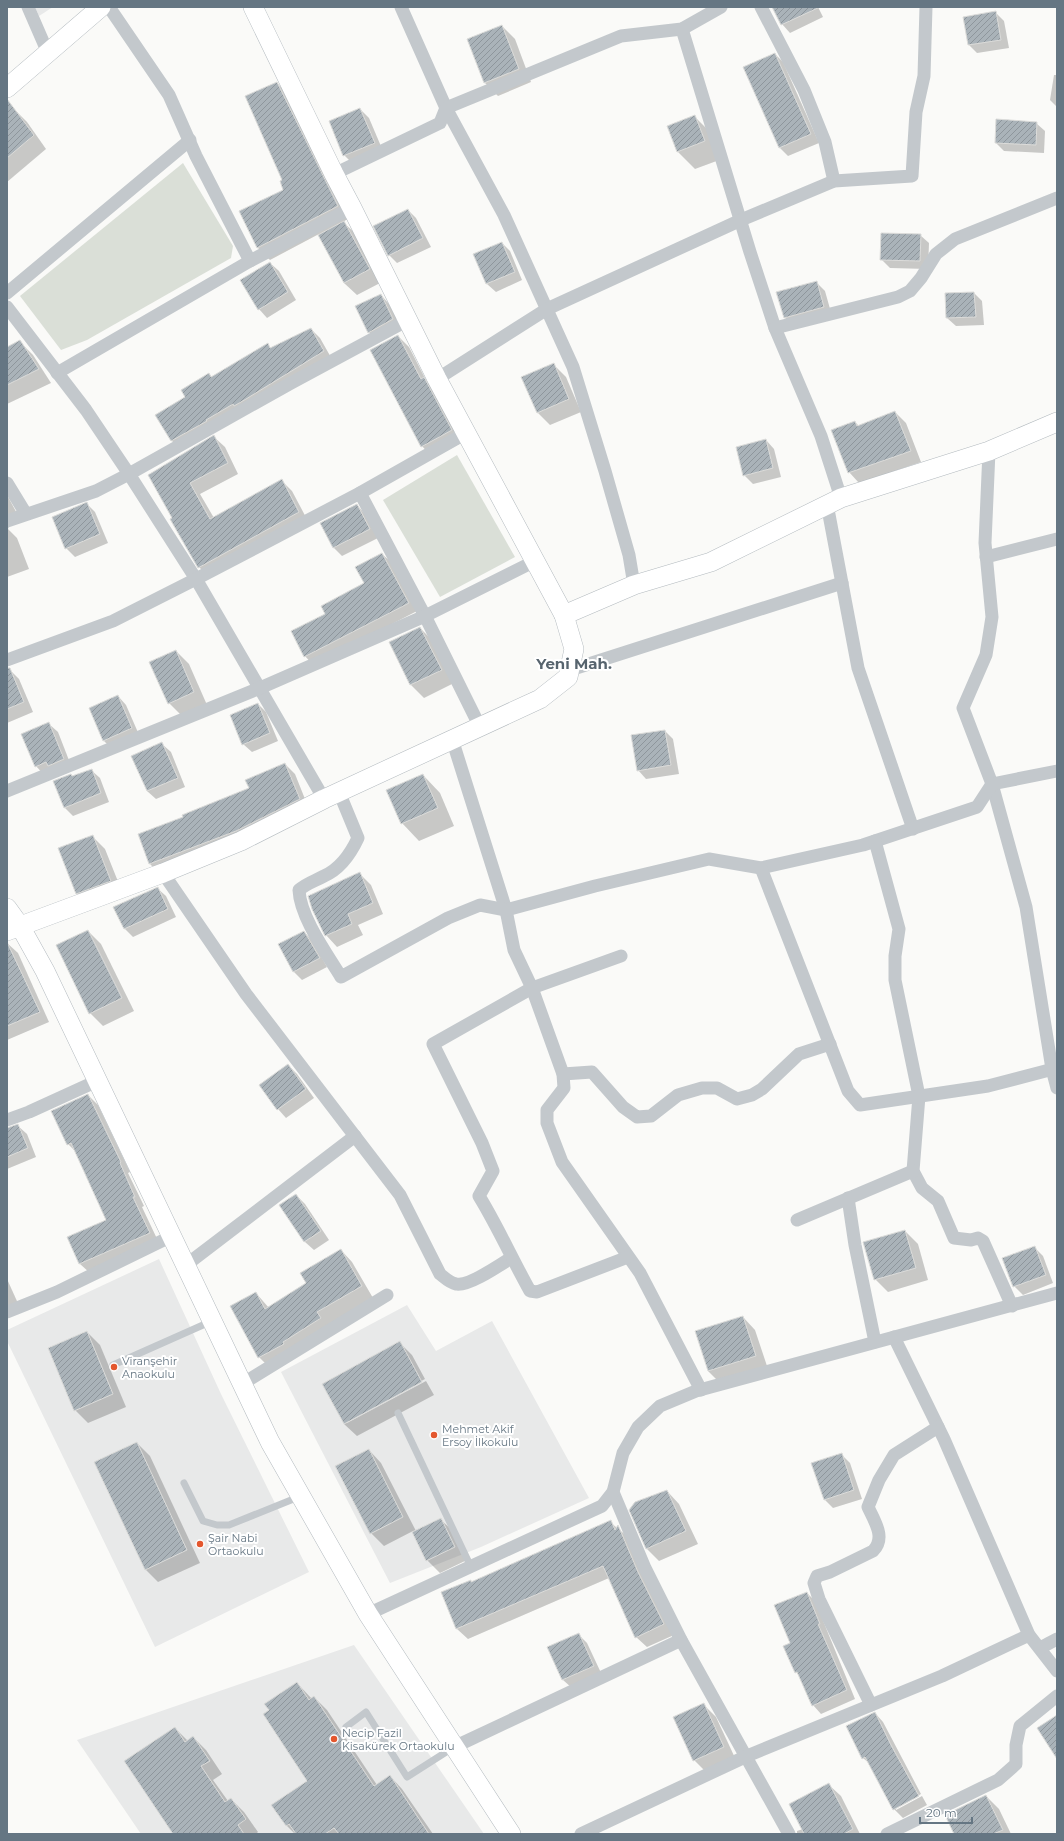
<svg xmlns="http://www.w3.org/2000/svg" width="1064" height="1841" viewBox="0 0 1064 1841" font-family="Montserrat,sans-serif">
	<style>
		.built { fill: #e8e9e9 }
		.green { fill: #dadfd7 }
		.shadow { fill: #0003 }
		.building { fill: url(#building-hatch); stroke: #dcdcda }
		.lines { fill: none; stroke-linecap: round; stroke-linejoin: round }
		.secondary-casing { stroke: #b3babf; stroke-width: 20 }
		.lane { stroke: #c3c8cc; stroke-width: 7 }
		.street { stroke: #c3c8cc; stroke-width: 13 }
		.secondary { stroke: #fff; stroke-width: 19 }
		.poi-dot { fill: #e4572e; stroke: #fff; stroke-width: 1.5 }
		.labels { text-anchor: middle; stroke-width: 4; stroke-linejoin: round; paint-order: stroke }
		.poi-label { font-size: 11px; fill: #657683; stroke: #fff; text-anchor: start }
		.district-label { font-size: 15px; font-weight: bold; fill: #57646e; stroke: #fff }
	</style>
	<defs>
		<pattern id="building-hatch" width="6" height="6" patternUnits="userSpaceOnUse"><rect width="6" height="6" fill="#aab3b9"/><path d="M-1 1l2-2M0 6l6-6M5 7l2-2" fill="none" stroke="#8e969c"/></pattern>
	</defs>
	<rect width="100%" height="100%" fill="#fafaf8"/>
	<g class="built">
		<polygon points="35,7 53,7 39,16"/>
		<polygon points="159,1259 221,1394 309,1572 155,1647 7,1341 7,1330"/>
		<polygon points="407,1305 436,1351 492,1321 589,1498 481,1547 390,1583 281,1372"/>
		<polygon points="354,1645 484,1834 141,1834 77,1740"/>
	</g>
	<g class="green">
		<polygon points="183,163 233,246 231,258 87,340 61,350 20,296"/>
		<polygon points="457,455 515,557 440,597 383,500"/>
	</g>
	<g class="shadow">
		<polygon points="773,7 818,7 823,17 790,33 782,24"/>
		<polygon points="995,12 1004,21 1009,48 977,53 969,45"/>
		<polygon points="502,26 515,39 531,82 498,96 485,83 468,39"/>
		<polygon points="775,54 783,62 819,143 788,156 780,148 745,67"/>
		<polygon points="1054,75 1057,75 1057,107 1050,100"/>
		<polygon points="277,83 289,95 349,218 343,222 357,235 382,282 357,295 344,283 319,234 270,260 258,248 241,212 285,190"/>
		<polygon points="14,109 27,122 46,149 7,182 7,115"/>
		<polygon points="360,109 369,118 383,151 353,164 344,155"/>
		<polygon points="695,117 712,134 722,159 695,169 678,152 669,127"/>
		<polygon points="1036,123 1045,131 1044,153 1004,151 996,143"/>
		<polygon points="408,210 416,218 431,247 397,263 389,255"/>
		<polygon points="920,235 929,243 928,269 890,268 881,259"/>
		<polygon points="502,243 510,251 522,280 496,292 487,284"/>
		<polygon points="270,263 279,271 296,300 267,318 259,309"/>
		<polygon points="816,282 825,291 832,316 793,326 784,317"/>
		<polygon points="974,293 982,301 984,325 956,326 947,318"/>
		<polygon points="381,295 389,304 401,328 377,340 369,332"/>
		<polygon points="311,329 320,338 333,361 181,450 172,441 157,415 186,397 209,374 212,377 268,345 271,348"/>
		<polygon points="398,336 409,347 427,382 435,390 463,442 433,458 422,446"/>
		<polygon points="20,342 33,355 51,383 7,404 7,349"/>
		<polygon points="553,364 566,377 581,412 550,425 537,412"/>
		<polygon points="895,412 906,423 921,462 859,483 849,472 855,422 859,426"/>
		<polygon points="214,437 225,447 238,474 200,494 214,518 282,481 292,491 309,523 210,578 199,567 149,475"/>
		<polygon points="766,440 774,449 781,477 753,484 744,475"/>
		<polygon points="7,495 20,519 10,524 8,529 17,538 29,569 7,577"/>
		<polygon points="87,504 95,512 108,543 75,557 66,548"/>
		<polygon points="357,505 365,514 378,538 342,556 333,547"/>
		<polygon points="382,554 391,562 417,611 313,665 305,656 327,615 365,584"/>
		<polygon points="420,628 433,641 454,683 424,698 411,685 390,642"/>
		<polygon points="176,651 189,664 207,705 182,716 169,703"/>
		<polygon points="9,669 19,679 33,712 7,723 7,670"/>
		<polygon points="118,696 126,705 140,737 112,749 104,741"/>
		<polygon points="258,704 266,712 278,741 252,752 243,744"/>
		<polygon points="49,724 58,732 72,768 44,775 36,766"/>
		<polygon points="665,731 673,739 679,774 646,779 638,770"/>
		<polygon points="162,744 171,752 185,787 156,799 147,791"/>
		<polygon points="285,764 295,774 309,809 160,874 150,864 139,834 184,817 250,789"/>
		<polygon points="91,770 100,778 109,802 73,816 65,808 72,777"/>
		<polygon points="423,775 440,793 454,826 419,841 402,823"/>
		<polygon points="92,836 105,849 123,894 89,906 76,893"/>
		<polygon points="359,873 371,885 383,914 358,925 363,935 337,947 326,935"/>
		<polygon points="157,888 166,896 176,917 133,937 124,928"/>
		<polygon points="88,931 101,944 134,1011 103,1026 90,1013"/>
		<polygon points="304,932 312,940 327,967 302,980 294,972 280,945"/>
		<polygon points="7,943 18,953 49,1022 7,1040"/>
		<polygon points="288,1065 297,1074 314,1098 286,1118 278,1109"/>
		<polygon points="88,1095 98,1105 130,1172 128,1173 144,1206 142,1207 159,1243 90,1273 80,1264 69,1237 107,1220 76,1152 68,1144"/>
		<polygon points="18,1126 27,1134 36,1157 7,1169 7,1129"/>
		<polygon points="296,1195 305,1204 329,1240 314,1250 305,1242 281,1206"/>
		<polygon points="905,1231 918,1244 928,1280 888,1292 875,1279"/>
		<polygon points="1034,1247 1043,1256 1053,1283 1023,1295 1014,1286"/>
		<polygon points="341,1250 352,1262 373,1298 271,1369 259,1357 256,1293 269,1308 308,1284"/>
		<polygon points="7,1279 21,1310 7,1316"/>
		<polygon points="743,1317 755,1330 768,1369 721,1384 708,1371"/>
		<polygon points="87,1332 100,1345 126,1407 88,1423 75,1410"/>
		<polygon points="400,1343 412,1355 425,1379 347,1421 347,1423 426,1381 434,1395 357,1436 344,1424"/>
		<polygon points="137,1443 150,1456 200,1563 158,1582 145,1569"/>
		<polygon points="369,1450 381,1463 416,1531 441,1520 454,1532 467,1560 440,1573 427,1560 413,1531 384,1546 371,1533"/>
		<polygon points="841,1454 850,1463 862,1499 833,1508 825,1500 813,1464"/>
		<polygon points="667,1491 679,1504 698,1544 659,1561 646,1548"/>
		<polygon points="610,1522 628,1537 674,1635 647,1647 636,1637 609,1578 468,1639 457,1629 442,1593 472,1583"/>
		<polygon points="807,1593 815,1601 855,1699 821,1714 813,1705 800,1677 796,1672 791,1643"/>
		<polygon points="579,1635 587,1643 602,1675 572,1688 563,1680 549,1648"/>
		<polygon points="297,1683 312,1699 314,1697 327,1710 377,1785 390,1776 402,1789 433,1834 295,1834 287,1826 273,1805 308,1781 270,1710"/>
		<polygon points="703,1704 716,1717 736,1760 707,1773 694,1760"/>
		<polygon points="875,1713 883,1722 921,1794 896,1808 896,1810 922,1796 927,1805 903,1818 894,1809 870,1764 863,1758"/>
		<polygon points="175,1728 188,1741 193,1737 206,1750 222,1774 213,1780 228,1801 231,1799 244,1812 258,1832 256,1834 174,1834"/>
		<polygon points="829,1785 841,1796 860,1834 797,1834 797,1831 803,1829"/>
		<polygon points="986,1796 999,1809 1011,1834 955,1834"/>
	</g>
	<g class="building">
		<polygon points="772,7 820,7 781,25"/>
		<polygon points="996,11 1001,40 968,45 963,17"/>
		<polygon points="502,25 519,69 484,83 467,39"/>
		<polygon points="775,53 811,134 779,148 743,67"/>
		<polygon points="277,82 338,206 257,248 239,211 283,190 280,181 282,180 245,96"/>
		<polygon points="7,99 34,135 7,158"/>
		<polygon points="360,108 375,143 343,156 329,121"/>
		<polygon points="695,115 705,141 677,152 667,126"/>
		<polygon points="996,119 1037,122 1036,145 995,143"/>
		<polygon points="408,209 423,238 388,256 373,226"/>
		<polygon points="344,221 370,269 344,283 318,235"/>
		<polygon points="881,233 921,234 920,261 880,260"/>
		<polygon points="502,242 515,272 486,284 473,254"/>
		<polygon points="270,262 288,292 258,310 240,280"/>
		<polygon points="817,281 824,307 784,318 776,292"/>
		<polygon points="974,292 976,317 946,318 945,293"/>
		<polygon points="381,294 393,319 368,333 355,306"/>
		<polygon points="311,328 324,351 246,399 234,406 233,404 206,420 207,421 171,441 155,415 185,397 181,390 209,373 211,377 268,343 270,348"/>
		<polygon points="398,335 421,379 424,377 452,430 421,447 370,350"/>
		<polygon points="20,340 39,369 7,385 7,347"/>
		<polygon points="554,363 569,399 537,413 521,377"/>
		<polygon points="895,411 911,451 848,473 831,430 855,421 857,426"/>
		<polygon points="214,435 228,463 190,483 210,519 282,479 299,512 198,568 170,519 172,518 148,475"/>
		<polygon points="766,439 773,468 743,476 736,447"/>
		<polygon points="87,502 100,534 65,549 52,517"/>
		<polygon points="357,504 370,529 333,548 320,523"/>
		<polygon points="382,553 409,603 304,657 291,631 325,614 321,606 364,583 355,567"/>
		<polygon points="420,627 442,670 410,685 389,642"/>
		<polygon points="176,650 194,692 168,704 149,662"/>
		<polygon points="7,668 10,668 24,702 7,709"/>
		<polygon points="118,695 132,728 103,741 89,708"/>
		<polygon points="258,703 270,733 242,745 230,715"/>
		<polygon points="49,722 64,759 48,766 46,762 35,767 21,734"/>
		<polygon points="665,730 671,765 637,771 631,735"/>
		<polygon points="162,742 178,778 147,791 131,756"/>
		<polygon points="285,763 300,799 236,831 149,864 138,834 183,817 182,815 249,788 245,780"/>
		<polygon points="92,769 101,793 64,808 53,781 71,774 72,776"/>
		<polygon points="423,774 438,808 401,824 386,790"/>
		<polygon points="93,835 111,881 76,894 58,848"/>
		<polygon points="360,872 373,903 348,914 352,924 325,936 312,909 308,896"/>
		<polygon points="158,887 168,909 124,929 113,907"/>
		<polygon points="88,930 122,998 89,1014 56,945"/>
		<polygon points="304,931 320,958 293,972 278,944"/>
		<polygon points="7,942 40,1012 7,1026"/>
		<polygon points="288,1064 306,1089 277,1110 259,1085"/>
		<polygon points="88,1094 121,1162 120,1163 135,1197 133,1197 150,1233 79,1264 67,1237 106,1220 71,1143 67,1145 51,1111"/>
		<polygon points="18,1124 28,1148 7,1157 7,1128"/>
		<polygon points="296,1194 321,1231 304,1242 279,1205"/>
		<polygon points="905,1230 916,1268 874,1280 863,1242"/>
		<polygon points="1035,1246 1046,1275 1013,1287 1002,1258"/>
		<polygon points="341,1249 362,1286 317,1312 321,1318 283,1342 284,1344 258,1358 230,1306 256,1292 265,1309 306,1283 300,1273"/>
		<polygon points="743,1316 756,1356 708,1371 695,1331"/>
		<polygon points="87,1331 113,1394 74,1411 48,1348"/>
		<polygon points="400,1341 422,1382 344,1424 322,1384"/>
		<polygon points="137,1442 187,1550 145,1570 94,1462"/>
		<polygon points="369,1449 403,1517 370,1534 335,1466"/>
		<polygon points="842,1453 854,1490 824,1500 811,1463"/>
		<polygon points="667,1490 686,1531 646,1549 629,1510 635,1502"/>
		<polygon points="441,1518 455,1547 426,1561 412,1532"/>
		<polygon points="611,1520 615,1530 618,1525 638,1572 664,1624 635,1638 603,1566 456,1629 441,1592 471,1580 471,1582"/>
		<polygon points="807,1592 820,1624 818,1624 847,1690 812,1706 797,1672 795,1673 783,1646 790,1643 774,1605"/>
		<polygon points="579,1633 594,1666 562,1680 547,1647"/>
		<polygon points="297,1682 309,1700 314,1696 374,1786 390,1775 429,1834 339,1834 334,1828 325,1834 296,1834 289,1824 286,1826 271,1805 307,1781 263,1714 269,1710 264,1704"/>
		<polygon points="704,1703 724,1747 693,1761 673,1717"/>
		<polygon points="875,1712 891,1745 919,1796 893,1810 865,1757 862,1759 846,1726"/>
		<polygon points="1057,1715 1057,1759 1037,1728"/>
		<polygon points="175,1727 185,1742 193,1736 210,1761 201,1766 225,1802 231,1798 246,1819 238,1825 244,1834 173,1834 124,1761"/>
		<polygon points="829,1783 853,1829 844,1834 804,1834 789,1804"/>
		<polygon points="986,1795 1003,1830 993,1834 954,1834 945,1815"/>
	</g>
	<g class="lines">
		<g class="secondary-casing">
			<g id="secondary">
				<polyline points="7,88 101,7"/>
				<polyline points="564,615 634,585 711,562 841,498 989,451 1057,422"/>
				<polyline points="7,908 20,926 45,971 270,1442 368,1614 511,1834"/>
				<polyline points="7,931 163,873 241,841 324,799 540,699 568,677 574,649 564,615 437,379 352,208 334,174 253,7"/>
			</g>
		</g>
		<g class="lane">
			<polyline points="113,1365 212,1321"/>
			<polyline points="398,1413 471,1567"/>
			<polyline points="184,1483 203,1521 217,1525 229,1525 301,1496"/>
			<polyline points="346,1727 366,1712 407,1777 454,1747"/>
		</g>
		<g class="street">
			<polyline points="28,7 48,53"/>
			<polyline points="109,7 169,95 196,156 250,261"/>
			<polyline points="401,7 446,108 504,215 573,367 605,471 629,555 634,585"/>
			<polyline points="761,7 804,90 825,142 834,181"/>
			<polyline points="682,29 750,252 775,328 821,436 841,498"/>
			<polyline points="334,174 440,123 446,108 621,36 682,29 721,7"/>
			<polyline points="7,293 190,140"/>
			<polyline points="7,307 86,410 129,474 196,579 324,799"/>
			<polyline points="775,328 898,297 910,291 921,278 936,254 955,239 1057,198"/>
			<polyline points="57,373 250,261 352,208"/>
			<polyline points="437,379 547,309 741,220 834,181 912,176 916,112 924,76 926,7"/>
			<polyline points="989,451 985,543 992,617 986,655 963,708 992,784 1026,907 1052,1069 1057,1088"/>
			<polyline points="7,483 26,514"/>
			<polyline points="360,493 425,616 480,727"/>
			<polyline points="827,504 858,668 913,829"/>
			<polyline points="7,521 96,491 129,474 291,383 408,320"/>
			<polyline points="986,557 1057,539"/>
			<polyline points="7,660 113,621 196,579 360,493 466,433"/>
			<polyline points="570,670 842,583"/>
			<polyline points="452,739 506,910 514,950 532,988 563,1074 564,1088 547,1110 547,1123 562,1162 640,1273 701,1390"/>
			<polyline points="7,791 260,688 425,616 535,561"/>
			<path d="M339,792l19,46c-7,15 -18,31 -34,38 -9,5 -17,7 -25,14 1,27 28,64 42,87l107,-59 32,-13 26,5 89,-24 114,-27 52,9 102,-23 114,-38 15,-23 65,-13"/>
			<polyline points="875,841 899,929 895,956 895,980 919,1096 913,1171 922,1188 938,1201 954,1238 971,1240 978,1238 983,1241 1012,1306"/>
			<polyline points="761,868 848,1091 860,1105 988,1086 1057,1068"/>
			<path d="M163,873l83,121 154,201 40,79c5,4 10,9 16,10 12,3 44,-19 55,-26"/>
			<path d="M621,956l-89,32 -99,56 49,99 11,28 -14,25c19,31 33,63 51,95l7,1 91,-35"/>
			<polyline points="563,1074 592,1072 623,1107 637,1117 651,1116 678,1095 702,1088 717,1088 737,1099 752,1095 762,1089 799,1054 830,1044"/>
			<polyline points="7,1120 29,1112 97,1081"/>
			<polyline points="848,1198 855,1245 875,1342"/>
			<polyline points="797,1220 913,1171"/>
			<polyline points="186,1265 355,1136"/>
			<polyline points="7,1312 57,1292 172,1236"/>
			<polyline points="894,1337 944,1439 1029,1635 1057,1671"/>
			<polyline points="242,1384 387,1295"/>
			<polyline points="613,1492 645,1568 681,1640 789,1834"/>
			<polyline points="368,1614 602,1506 613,1492 623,1453 638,1427 660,1406 696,1391 1057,1293"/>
			<polyline points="1040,1648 1057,1639"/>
			<path d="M871,1705l-52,-106 -5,-16 3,-7 13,-4 43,-21c13,-13 2,-29 -5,-44l11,-27 15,-25 44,-28"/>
			<polyline points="454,1747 681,1640"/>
			<polyline points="581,1834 747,1756 942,1676 1029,1635"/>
			<polyline points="887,1834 998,1780 1016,1764 1016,1745 1020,1726 1057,1696"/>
		</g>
		<use href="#secondary" class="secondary"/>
	</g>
	<g class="poi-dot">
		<circle cx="114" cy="1367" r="4"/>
		<circle cx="434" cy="1435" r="4"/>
		<circle cx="200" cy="1544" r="4"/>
		<circle cx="334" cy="1739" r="4"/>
	</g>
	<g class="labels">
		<g class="poi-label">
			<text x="122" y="1365">Viranşehir<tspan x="122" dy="13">Anaokulu</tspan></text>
			<text x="442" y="1433">Mehmet Akif<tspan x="442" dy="13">Ersoy İlkokulu</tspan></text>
			<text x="208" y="1542">Şair Nabi<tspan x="208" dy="13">Ortaokulu</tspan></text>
			<text x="342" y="1737">Necip Fazil<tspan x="342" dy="13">Kisakürek Ortaokulu</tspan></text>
		</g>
		<g class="district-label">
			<text x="574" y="669">Yeni Mah.</text>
		</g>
	</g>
	<rect width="1064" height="1841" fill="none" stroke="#657683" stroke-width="16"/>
	<path d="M920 1817v6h52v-6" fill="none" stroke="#657683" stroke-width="2"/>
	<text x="926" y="1817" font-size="12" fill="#657683" stroke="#ffffff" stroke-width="3" paint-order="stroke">20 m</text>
</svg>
